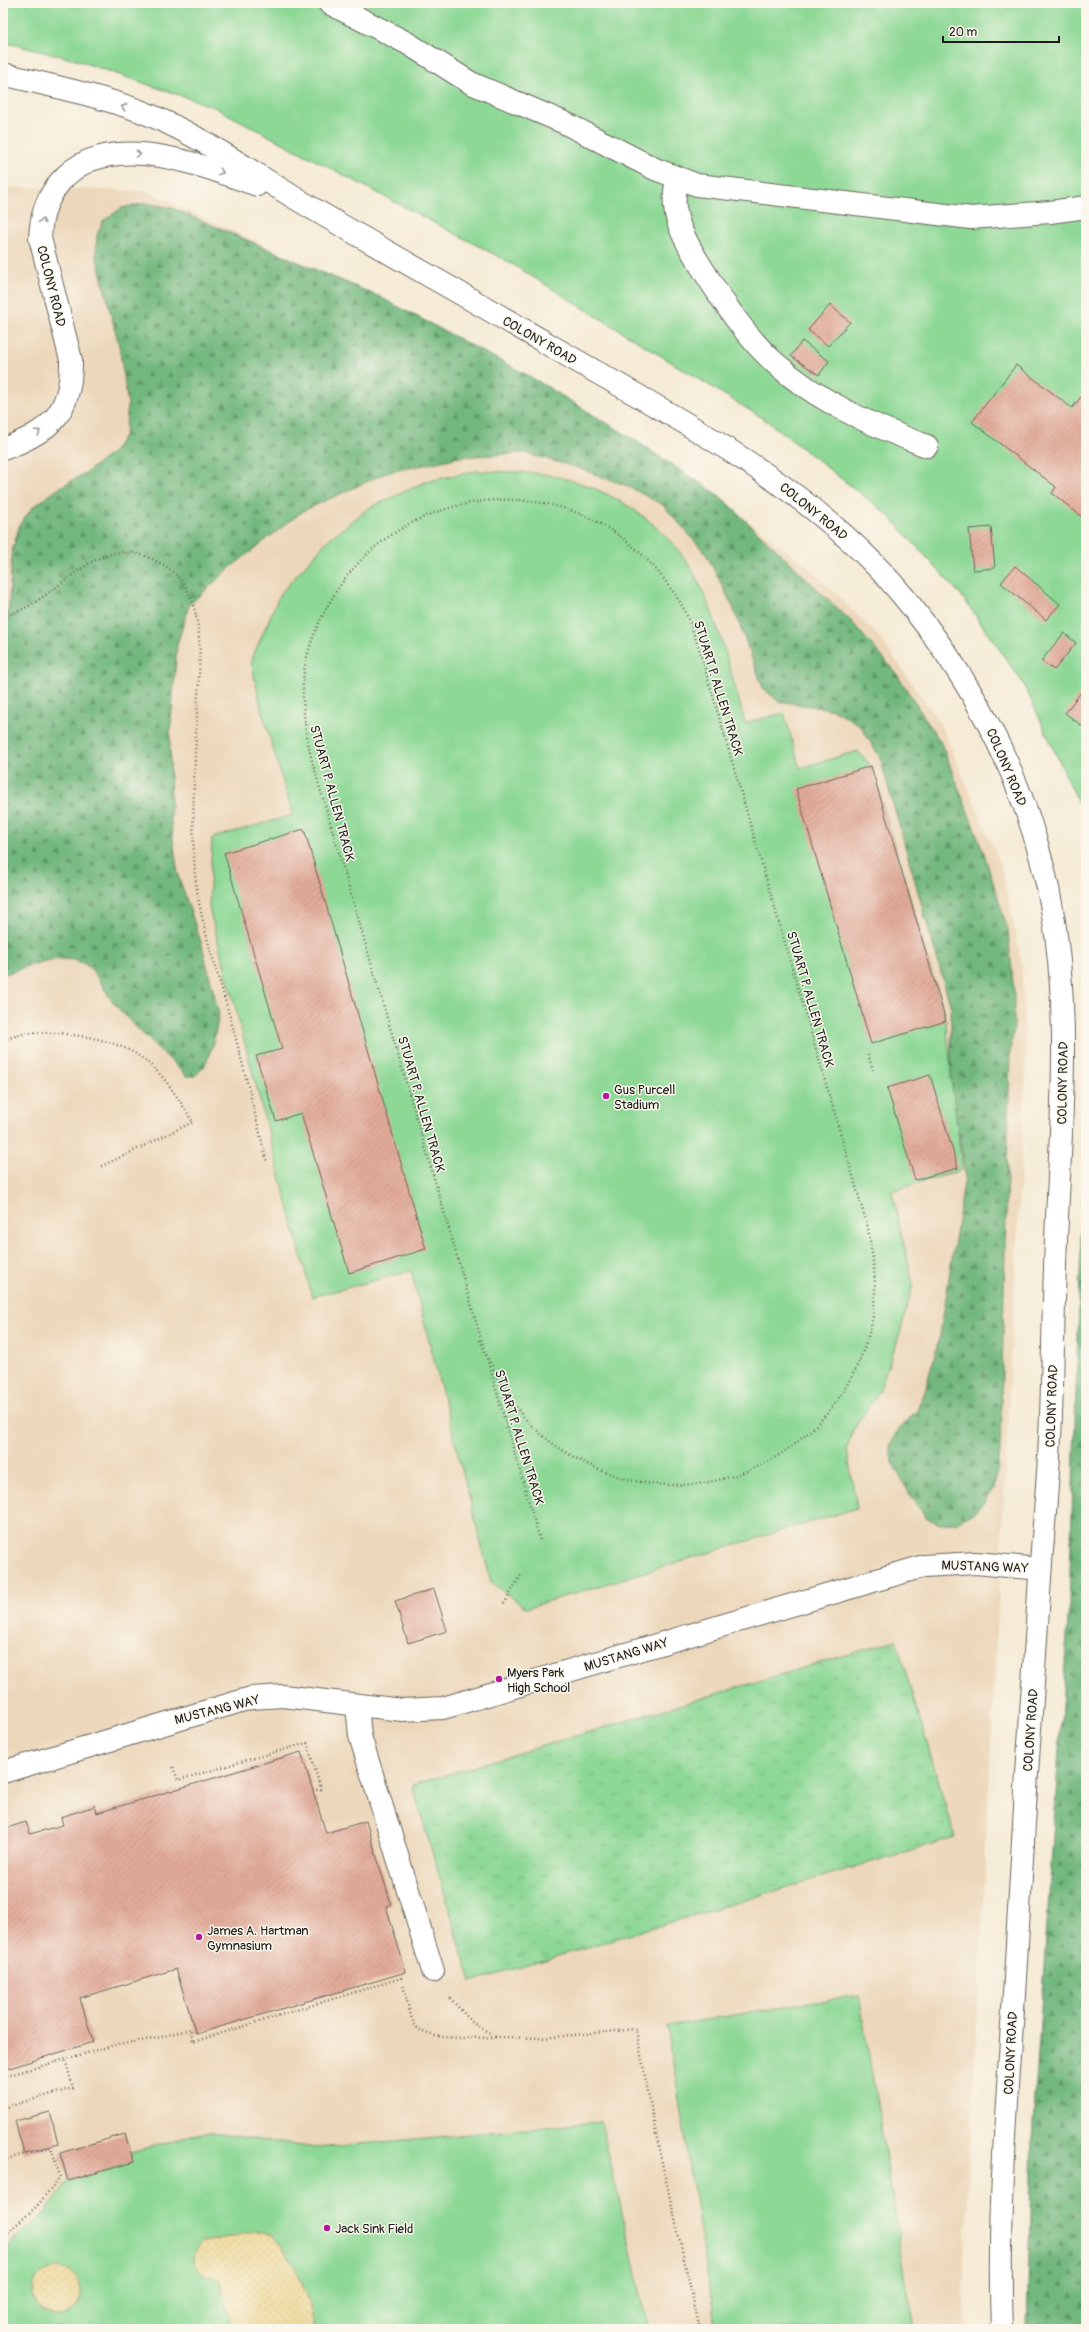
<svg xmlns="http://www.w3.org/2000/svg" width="1089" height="2332" viewBox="0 0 1089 2332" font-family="Pangolin,sans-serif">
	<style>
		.built { fill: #ecd7ba }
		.grass { fill: #8dd895; stroke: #547a58 }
		.forest { fill: url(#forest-firs); stroke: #476a4d }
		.sand { fill: url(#sand-dots); stroke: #857b5d }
		.park { fill: url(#park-tufts); stroke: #547a58 }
		.building { fill: url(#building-hatch) }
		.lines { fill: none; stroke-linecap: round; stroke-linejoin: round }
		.minor-casing { stroke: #68645d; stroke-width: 24 }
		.path { stroke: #68645d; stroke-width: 2.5; stroke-dasharray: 1 3; stroke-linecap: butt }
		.minor { stroke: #fff; stroke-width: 22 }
		.oneway { stroke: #999 }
		.poi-dot { fill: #b5179e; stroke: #fbf7ec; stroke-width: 1.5 }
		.labels { text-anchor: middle; stroke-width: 3; stroke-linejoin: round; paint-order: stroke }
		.street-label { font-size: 13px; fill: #1c1c1c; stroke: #fbf7ec }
		.poi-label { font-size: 13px; fill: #1c1c1c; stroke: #fbf7ec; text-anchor: start }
	</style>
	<defs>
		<pattern id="forest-firs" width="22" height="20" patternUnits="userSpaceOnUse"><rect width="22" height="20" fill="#72b87e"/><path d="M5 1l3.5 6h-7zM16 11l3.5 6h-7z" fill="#5d9566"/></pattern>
		<pattern id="sand-dots" width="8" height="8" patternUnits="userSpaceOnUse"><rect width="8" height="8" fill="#eeda9e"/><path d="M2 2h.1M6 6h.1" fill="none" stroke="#ccba88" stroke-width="1.8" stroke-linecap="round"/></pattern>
		<pattern id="park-tufts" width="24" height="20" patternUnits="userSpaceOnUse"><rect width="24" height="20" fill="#8dd895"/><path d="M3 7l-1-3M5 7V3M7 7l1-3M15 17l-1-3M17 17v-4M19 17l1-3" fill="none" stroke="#79b980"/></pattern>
		<pattern id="building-hatch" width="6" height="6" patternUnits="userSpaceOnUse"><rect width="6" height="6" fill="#e2ab99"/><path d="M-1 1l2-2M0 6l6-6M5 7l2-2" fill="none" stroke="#c19383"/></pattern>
	</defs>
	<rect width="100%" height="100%" fill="#fbf7ec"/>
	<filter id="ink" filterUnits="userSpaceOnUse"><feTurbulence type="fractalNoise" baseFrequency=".025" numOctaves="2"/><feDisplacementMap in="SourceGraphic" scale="8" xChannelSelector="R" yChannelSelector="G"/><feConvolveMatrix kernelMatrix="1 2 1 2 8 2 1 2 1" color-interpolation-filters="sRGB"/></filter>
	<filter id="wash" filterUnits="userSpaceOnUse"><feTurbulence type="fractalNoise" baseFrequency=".012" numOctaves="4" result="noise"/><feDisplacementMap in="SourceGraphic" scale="16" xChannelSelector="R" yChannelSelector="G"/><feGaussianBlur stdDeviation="0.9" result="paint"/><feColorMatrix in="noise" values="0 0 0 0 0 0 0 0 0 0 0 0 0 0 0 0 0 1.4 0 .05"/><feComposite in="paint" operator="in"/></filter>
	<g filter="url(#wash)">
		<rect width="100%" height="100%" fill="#f5ebd6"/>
		<polygon class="built" points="3,187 146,191 315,269 725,505 808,566 881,639 940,723 1001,865 1022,965 1026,1068 963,2290 966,2329 3,2329"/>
		<g class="grass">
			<polygon points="3,3 1086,3 1086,837 1081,808 1023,683 961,595 887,514 767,421 507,261 214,107 76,60 3,42"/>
			<path d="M476,471c19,1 39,0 58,2 68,7 136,49 166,112 21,44 32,92 45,138l39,-10 16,55 58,-17 13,15 75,255 16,149 -70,21 21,93 -13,49 -21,58 -27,41 -5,18 10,58 -331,100 -35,-26 -80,-311 -99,26 -103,-389 3,-70 81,-23 -32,-107 -10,-47 29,-67 49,-55 40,-31 59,-27z"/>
			<polygon points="859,1995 914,2329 716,2329 667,2026"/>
			<polygon points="601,2122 649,2329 3,2329 3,2259 12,2241 44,2214 68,2181 133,2162 131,2152 206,2132 316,2148"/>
		</g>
		<g class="forest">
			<path d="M146,203l26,5 208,89 151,80 94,57 95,62 131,125 45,52 45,70 43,110 24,77 6,63v36l-4,23 -10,402 -6,34 -15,21 -22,14 -17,1 -14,-6 -18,-27 -16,-29 -2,-16 6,-13 21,-23 7,-16 16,-59 25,-159 -14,-97v-71l-71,-250 -20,-33 -26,-15 -56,-9 -15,-13 -30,-81 -27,-53 -43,-49 -38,-20 -53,-19 -48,-13 -64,4 -74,16 -83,38 -71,55 -43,39 -12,40 -7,90 1,89 7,51 24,70 17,69 -6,31 -9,22 -9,9h-9c-24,-26 -53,-48 -75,-77 -8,-10 -14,-27 -25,-34 -23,-15 -61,2 -83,10v-325l6,-45 3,-54 8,-27 13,-17 29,-21 25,-14 27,-21 11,-17 3,-29 -9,-60 -23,-90 1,-20 6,-14 19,-13z"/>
			<polygon points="1086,1091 1086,2329 1027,2329 1032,2139 1069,1605"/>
		</g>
		<g class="sand">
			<path d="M254,2232h9l10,3 21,29 14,34 7,31h-83l-11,-45 -3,-6c-5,-2 -11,-2 -15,-5 -14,-7 -10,-23 0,-31z"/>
			<circle cx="57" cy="2292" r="24"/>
		</g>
		<polygon class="park" points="896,1640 955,1837 471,1982 412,1785"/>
		<g id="blocks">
			<g class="building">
				<polygon points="830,305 850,322 828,346 808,330"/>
				<polygon points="802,341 829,361 819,375 791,356"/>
				<polygon points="1016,365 1072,408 1086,391 1086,520 1052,493 1056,487 972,422"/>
				<polygon points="991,527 995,568 973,570 969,529"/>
				<polygon points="1015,566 1060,604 1046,620 1001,583"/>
				<polygon points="1064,633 1076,643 1054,670 1041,661"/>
				<polygon points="1086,686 1086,729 1065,713"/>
				<polygon points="871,766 946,1021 871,1044 796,789"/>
				<polygon points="304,829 426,1249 349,1273 301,1113 276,1121 256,1056 282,1049 224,853"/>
				<polygon points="930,1075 958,1168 915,1180 887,1088"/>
				<polygon points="434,1589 447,1631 408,1643 395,1601"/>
				<polygon points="301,1752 326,1833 366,1821 391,1904 386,1906 406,1972 196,2034 176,1969 80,1998 93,2042 3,2070 3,1829 26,1822 30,1834 63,1825 61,1817 95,1806 97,1813"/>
				<polygon points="50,2112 58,2144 24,2153 15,2121"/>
				<polygon points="125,2134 134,2162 68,2181 60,2153"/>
			</g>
		</g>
	</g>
	<g filter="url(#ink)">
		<use href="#blocks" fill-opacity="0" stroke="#68645d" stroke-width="1"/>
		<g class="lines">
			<g class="minor-casing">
				<g id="minor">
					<polyline points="329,3 407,43 471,83 565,123 655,169 697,185 971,218 1050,212 1086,207"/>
					<path d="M3,74c45,11 93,21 137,37 57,22 108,59 160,90 82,49 165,94 246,142 124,73 264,140 357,253 66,80 117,174 141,275 32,129 15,265 11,396 -2,56 -2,113 -5,170 -2,47 -7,94 -10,141 -9,128 -17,255 -24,383 -7,122 -19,245 -14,368"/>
					<path d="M678,178c-11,34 6,61 24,90 20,32 43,68 72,94 43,39 99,64 153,84"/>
					<path d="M3,449c48,-17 69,-37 68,-89l-31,-122c1,-22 6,-39 20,-56 46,-55 141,-17 197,3"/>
					<polyline points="357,1705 360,1736 433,1971"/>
					<polyline points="3,1772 251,1698 283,1696 402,1710 443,1708 924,1566 976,1563 1040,1569"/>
				</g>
			</g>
			<g class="path">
				<path d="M3,616c45,-8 86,-73 131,-63 25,6 48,20 57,45 13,34 8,76 6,112 -2,54 -6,109 -2,164 4,44 19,87 31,129 15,53 28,106 41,160"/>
				<path d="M3,1040c7,-2 14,-5 20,-6 30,-5 92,4 116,22 24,16 39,42 54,66l-93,45"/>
				<polyline points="868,1054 873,1070"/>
				<path d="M480,1340c10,23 21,46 36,67 19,27 50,48 80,61 102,46 220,-5 263,-107 7,-17 14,-36 15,-55 3,-27 -2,-52 -6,-78l-169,-580c-5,-12 -9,-27 -15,-39 -13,-23 -32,-47 -53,-64 -91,-78 -236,-51 -297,50 -16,26 -29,56 -31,87 -1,27 3,53 9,79l228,779"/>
				<polyline points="504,1604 522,1573"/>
				<polyline points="173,1767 178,1780 307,1743 321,1789 313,1791"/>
				<path d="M403,1986c4,12 6,29 12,39 11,18 63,12 81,12"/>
				<polyline points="450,1998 473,2023 496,2037 542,2038 636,2029 660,2154 700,2329"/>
				<polyline points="3,2077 118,2044 153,2039 190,2029 193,2042 401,1978 401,1980"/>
				<polyline points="3,2108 73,2088 65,2059"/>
				<polyline points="3,2160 51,2147 60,2177 37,2206 3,2237"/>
			</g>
			<use href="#minor" class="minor"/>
		</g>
		<defs><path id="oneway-chevron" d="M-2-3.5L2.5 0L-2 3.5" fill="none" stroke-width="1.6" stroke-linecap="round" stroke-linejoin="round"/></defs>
		<g class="oneway">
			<use href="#oneway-chevron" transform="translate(124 107) rotate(-163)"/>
			<use href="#oneway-chevron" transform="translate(138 154) rotate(4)"/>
			<use href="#oneway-chevron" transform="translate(221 172) rotate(20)"/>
			<use href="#oneway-chevron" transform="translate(42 221) rotate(-79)"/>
			<use href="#oneway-chevron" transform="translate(38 432) rotate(-34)"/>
		</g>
	</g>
	<g class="poi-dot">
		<circle cx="606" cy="1096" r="4"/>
		<circle cx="499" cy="1679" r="4"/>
		<circle cx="199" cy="1937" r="4"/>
		<circle cx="327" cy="2228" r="4"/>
	</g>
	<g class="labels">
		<g class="street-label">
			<text transform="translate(52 286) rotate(76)" y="5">COLONY ROAD</text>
			<text transform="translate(540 340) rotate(30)" y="5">COLONY ROAD</text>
			<text transform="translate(814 511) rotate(39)" y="5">COLONY ROAD</text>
			<text transform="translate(719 688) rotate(73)" y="5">STUART P. ALLEN TRACK</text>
			<text transform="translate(1007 767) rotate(67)" y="5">COLONY ROAD</text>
			<text transform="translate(333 793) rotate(75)" y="5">STUART P. ALLEN TRACK</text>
			<text transform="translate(811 999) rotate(74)" y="5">STUART P. ALLEN TRACK</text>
			<text transform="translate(1062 1083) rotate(-89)" y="5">COLONY ROAD</text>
			<text transform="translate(422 1104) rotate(74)" y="5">STUART P. ALLEN TRACK</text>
			<text transform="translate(1051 1406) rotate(-88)" y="5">COLONY ROAD</text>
			<text transform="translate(520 1437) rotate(73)" y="5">STUART P. ALLEN TRACK</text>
			<text transform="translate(985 1566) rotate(2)" y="5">MUSTANG WAY</text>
			<text transform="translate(626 1654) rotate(-17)" y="5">MUSTANG WAY</text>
			<text transform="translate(217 1709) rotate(-14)" y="5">MUSTANG WAY</text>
			<text transform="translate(1030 1730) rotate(-86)" y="5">COLONY ROAD</text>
			<text transform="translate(1010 2053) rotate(-87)" y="5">COLONY ROAD</text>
		</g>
		<g class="poi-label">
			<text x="614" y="1094">Gus Purcell<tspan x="614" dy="15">Stadium</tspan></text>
			<text x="507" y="1677">Myers Park<tspan x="507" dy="15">High School</tspan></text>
			<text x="207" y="1935">James A. Hartman<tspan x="207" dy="15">Gymnasium</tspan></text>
			<text x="335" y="2233">Jack Sink Field</text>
		</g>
	</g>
	<rect width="1089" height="2332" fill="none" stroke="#fbf7ec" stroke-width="16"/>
	<path d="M943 36v6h116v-6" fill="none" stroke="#1c1c1c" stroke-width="2"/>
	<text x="949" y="36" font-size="12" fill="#1c1c1c" stroke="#fbf7ec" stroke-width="3" paint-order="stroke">20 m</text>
</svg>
